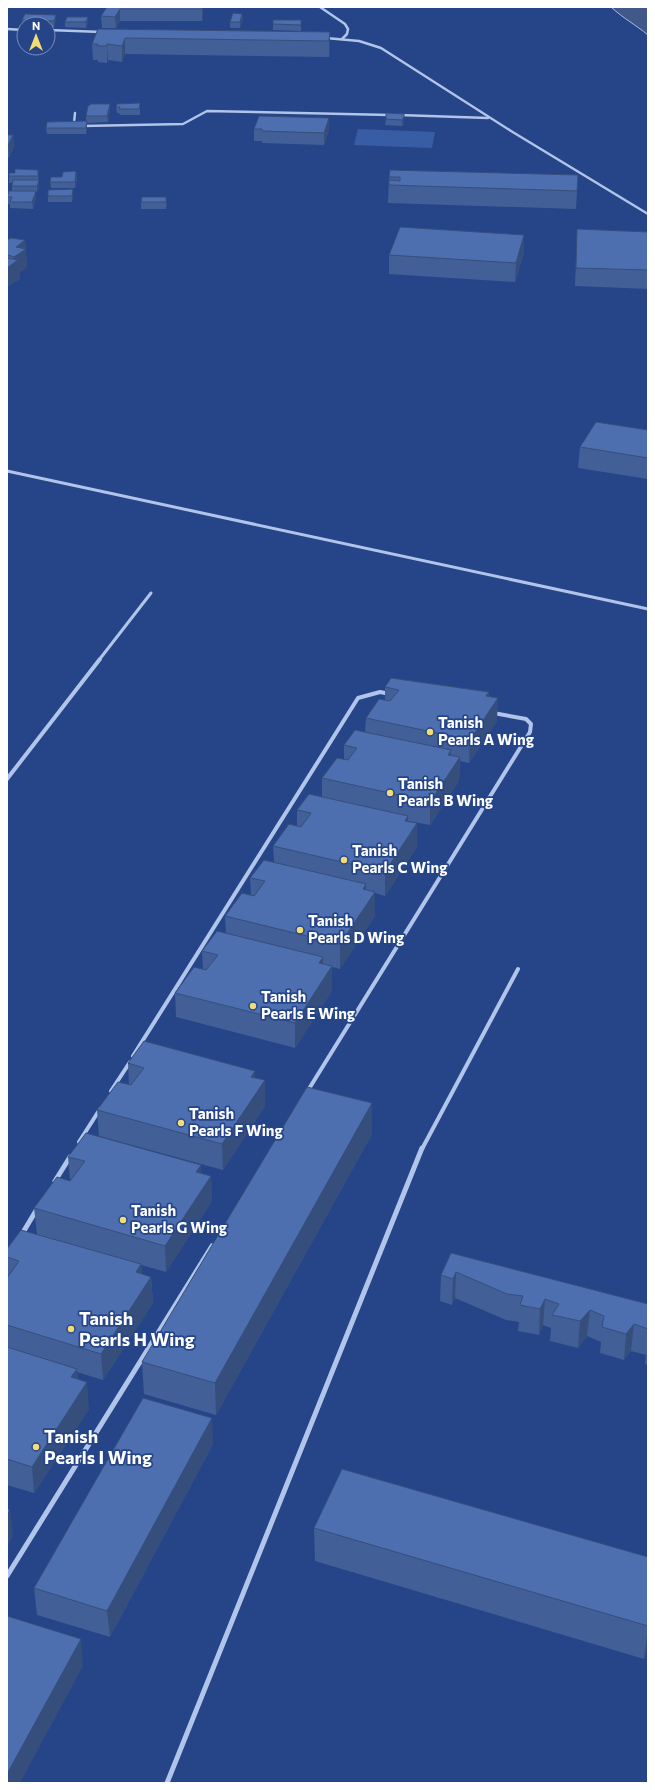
<svg xmlns="http://www.w3.org/2000/svg" width="655" height="1790" viewBox="0 0 655 1790" font-family="Commissioner,sans-serif">
	<style>
		.green { fill: #395da4 }
		.water { fill: #415889; stroke: #a5bdea }
		.lines { fill: none; stroke-linecap: round; stroke-linejoin: round }
		.street-far3 { stroke: #b1c4e9; stroke-width: 2.5 }
		.street-far2 { stroke: #b1c4e9; stroke-width: 3 }
		.street-far1 { stroke: #b1c4e9; stroke-width: 4 }
		.street { stroke: #b1c4e9; stroke-width: 5 }
		.wall { fill: #425f97 }
		.shaded-wall { fill: #364e7b }
		.building { fill: #4d6fb0; stroke: #364e7b }
		.poi-dot { fill: #f3dc75; stroke: #254588; stroke-width: 1.5 }
		.labels { text-anchor: middle; stroke-width: 3.5; stroke-linejoin: round; paint-order: stroke }
		.poi-label { font-size: 15px; font-weight: bold; fill: #fff; stroke: #254588; text-anchor: start }
		.near-poi-label { font-size: 18px; font-weight: bold; fill: #fff; stroke: #254588; text-anchor: start }
	</style>
	<rect width="100%" height="100%" fill="#254588"/>
	<polygon class="green" points="358,129 435,132 432,148 354,145"/>
	<path class="water" d="M611,7h37v28c-12,-10 -24,-16 -37,-28z"/>
	<g class="lines">
		<g class="street-far3">
			<polyline points="320,7 345,24 348,29 347,34 342,39"/>
			<polyline points="7,29 24,30"/>
			<polyline points="48,30 102,32"/>
			<polyline points="326,38 359,41 381,48 511,131 648,214"/>
			<polyline points="75,113 74,123 77,125"/>
			<polyline points="399,115 488,118"/>
			<polyline points="83,126 183,124 207,111 390,115"/>
		</g>
		<g class="street-far2">
			<polyline points="7,471 648,609"/>
			<polyline points="99,660 151,593"/>
		</g>
		<g class="street-far1">
			<polyline points="7,779 100,659"/>
			<polyline points="133,1056 358,698 380,692 390,694"/>
			<polyline points="111,1091 130,1062"/>
			<polyline points="307,1092 530,732 531,724 526,719 493,713"/>
			<polyline points="79,1142 100,1109"/>
			<polyline points="422,1149 518,969"/>
		</g>
		<g class="street">
			<polyline points="55,1181 70,1157"/>
			<polyline points="22,1234 37,1209"/>
			<polyline points="7,1576 212,1246"/>
			<polyline points="167,1783 422,1148"/>
		</g>
	</g>
	<g class="wall">
		<polygon points="107,7 203,7 203,18 202,21 120,21 116,28 102,28 101,16"/>
		<polygon points="242,14 243,19 240,28 230,28 230,22"/>
		<polygon points="56,15 56,21 54,27 48,27 48,24 24,24 24,26 23,26 22,20"/>
		<polygon points="67,17 88,23 86,28 65,27 65,22"/>
		<polygon points="273,20 301,20 301,31 273,30"/>
		<polygon points="98,29 330,32 330,48 329,57 125,54 122,62 108,60 107,63 98,62 98,60 93,60 92,44"/>
		<polygon points="140,103 140,115 120,115 119,113 117,113 116,107"/>
		<polygon points="110,110 108,122 87,123 87,128 86,134 47,134 46,128 86,121 86,116"/>
		<polygon points="404,114 404,124 402,126 385,125 386,119"/>
		<polygon points="254,129 329,130 324,145 262,143 262,141 254,141"/>
		<polygon points="7,135 13,135 14,147 9,157 7,157"/>
		<polygon points="38,170 39,187 37,192 36,192 36,198 33,209 10,208 10,204 8,204 7,197 12,191 12,186 13,183 9,183 9,176 15,173"/>
		<polygon points="390,170 577,191 576,209 388,203 389,177"/>
		<polygon points="76,171 77,178 75,188 51,188 50,182 62,177"/>
		<polygon points="73,189 73,196 72,202 48,202 48,196"/>
		<polygon points="166,197 167,203 166,209 141,209 141,202"/>
		<polygon points="577,229 648,232 648,289 575,286"/>
		<polygon points="7,240 25,240 27,267 19,273 20,279 7,287"/>
		<polygon points="524,253 515,282 389,274 389,255"/>
		<polygon points="648,430 648,479 578,468 580,447"/>
		<polygon points="385,687 489,692 489,697 497,721 469,763 460,761 459,781 430,825 408,821 417,847 385,896 375,893 375,916 340,969 332,967 332,991 295,1048 176,1017 175,993 203,970 202,951 226,934 225,916 251,895 250,878 274,862 273,846 297,826 297,810 322,797 322,778 344,759 344,745 365,732 366,718 385,700"/>
		<polygon points="128,1063 255,1071 255,1078 265,1106 223,1170 99,1136 97,1110 129,1085"/>
		<polygon points="372,1134 216,1415 144,1394 142,1362"/>
		<polygon points="68,1157 201,1173 211,1176 212,1201 166,1272 141,1265 142,1274 151,1277 153,1303 103,1380 77,1372 78,1379 89,1409 34,1493 7,1485 7,1249 37,1234 34,1208 70,1181"/>
		<polygon points="451,1253 648,1304 648,1365 645,1364 646,1355 631,1351 624,1360 600,1353 601,1342 587,1336 578,1348 550,1341 551,1328 543,1325 539,1335 518,1331 519,1322 506,1320 455,1298 452,1305 440,1301 441,1275"/>
		<polygon points="213,1444 110,1637 37,1615 34,1588"/>
		<polygon points="314,1528 648,1557 648,1648 644,1659 315,1561"/>
	</g>
	<g class="shaded-wall">
		<polygon points="203,7 203,18 202,21 202,9"/>
		<polygon points="120,9 120,21 116,28 115,17"/>
		<polygon points="242,14 243,19 240,28 240,22"/>
		<polygon points="56,15 56,21 54,27 54,21"/>
		<polygon points="88,17 88,23 86,28 86,22"/>
		<polygon points="330,32 330,48 329,57 329,41"/>
		<polygon points="125,38 125,54 122,62 122,46"/>
		<polygon points="107,44 108,60 107,63"/>
		<polygon points="110,104 110,110 108,122 107,116"/>
		<polygon points="404,117 404,124 402,126 402,120"/>
		<polygon points="329,118 329,130 324,145 324,133"/>
		<polygon points="87,121 87,128 86,134 86,128"/>
		<polygon points="13,135 14,147 9,157 8,145"/>
		<polygon points="38,170 39,177 38,182 39,180 39,187 37,192 37,186 38,182"/>
		<polygon points="76,171 77,178 75,188 75,182"/>
		<polygon points="73,189 73,196 72,202 72,196"/>
		<polygon points="36,191 36,198 33,209 32,202"/>
		<polygon points="166,197 167,203 166,209"/>
		<polygon points="524,235 524,253 515,282 516,263"/>
		<polygon points="25,240 27,267 19,273 20,279 7,287 7,256 8,255 9,266 15,262 14,257 16,247"/>
		<polygon points="489,692 488,713 498,698 497,721 469,763 470,740 486,696"/>
		<polygon points="451,750 450,772 460,757 459,781 430,825 430,802 448,755"/>
		<polygon points="408,816 408,838 417,823 417,847 385,896 385,872 405,821"/>
		<polygon points="366,884 366,906 375,892 375,916 340,969 340,944 363,889"/>
		<polygon points="323,957 323,981 332,966 332,991 295,1048 295,1023 319,963"/>
		<polygon points="255,1071 256,1094 265,1080 265,1106 223,1170 222,1144 251,1077"/>
		<polygon points="372,1103 372,1134 216,1415 215,1383"/>
		<polygon points="201,1165 202,1189 211,1176 212,1201 166,1272 165,1246 196,1172"/>
		<polygon points="141,1264 143,1289 151,1277 153,1303 103,1380 101,1354 136,1272"/>
		<polygon points="456,1272 455,1298 452,1305 453,1279"/>
		<polygon points="545,1299 543,1325 539,1335 540,1309"/>
		<polygon points="590,1310 587,1336 578,1348 580,1321"/>
		<polygon points="634,1324 631,1351 624,1360 626,1334"/>
		<polygon points="77,1369 79,1394 87,1382 89,1409 34,1493 32,1467 71,1377"/>
		<polygon points="212,1418 213,1444 110,1637 107,1611"/>
		<polygon points="10,1510 13,1536 7,1546 7,1515"/>
		<polygon points="648,1628 648,1648 644,1659"/>
		<polygon points="81,1639 83,1666 20,1783 7,1783 7,1774"/>
	</g>
	<g class="building">
		<polygon points="107,7 203,7 202,9 120,9 115,17 101,16"/>
		<polygon points="233,13 242,14 240,22 230,22"/>
		<polygon points="25,14 56,15 54,21 22,20"/>
		<polygon points="67,17 88,17 86,22 65,22"/>
		<polygon points="273,20 301,20 301,25 273,24"/>
		<polygon points="98,29 330,32 329,41 125,38 122,46 107,44 107,46 97,46 98,44 92,44"/>
		<polygon points="140,103 139,109 119,109 120,107 116,107 117,104"/>
		<polygon points="91,104 110,104 107,116 86,116 88,106"/>
		<polygon points="386,113 404,114 404,117 402,120 386,119"/>
		<polygon points="259,116 329,118 324,133 262,131 262,129 254,129"/>
		<polygon points="87,121 86,128 46,128 47,122"/>
		<polygon points="7,135 13,135 8,145 7,145"/>
		<polygon points="15,169 38,170 38,176 9,176 9,173 15,173"/>
		<polygon points="390,170 578,175 577,191 389,185 389,180 400,181 400,177 389,177"/>
		<polygon points="76,171 75,182 50,182 51,177 62,177 63,172"/>
		<polygon points="13,180 39,180 37,186 12,186"/>
		<polygon points="73,189 72,196 48,196 48,190"/>
		<polygon points="9,191 36,191 32,202 10,202 12,197 7,197"/>
		<polygon points="142,197 166,197 166,202 141,202"/>
		<polygon points="400,227 524,235 516,263 389,255"/>
		<polygon points="577,229 648,232 648,270 576,268"/>
		<polygon points="11,238 25,240 16,247 26,249 14,257 8,255 7,256 7,240"/>
		<polygon points="7,258 18,260 7,268"/>
		<polygon points="596,422 648,430 648,458 580,447"/>
		<polygon points="391,678 489,692 486,696 498,698 470,740 366,718 379,699 390,701 399,690 385,687"/>
		<polygon points="355,730 451,750 448,755 460,757 430,802 322,778 337,758 348,760 357,748 344,745"/>
		<polygon points="309,794 408,816 405,821 417,823 385,872 273,846 289,824 301,827 311,813 297,810"/>
		<polygon points="264,860 366,884 363,889 375,892 340,944 225,916 242,893 254,896 265,881 250,878"/>
		<polygon points="217,931 323,957 319,963 332,966 295,1023 175,993 194,967 206,970 218,955 202,951"/>
		<polygon points="144,1041 255,1071 251,1077 265,1080 222,1144 97,1110 118,1082 131,1085 144,1068 128,1063"/>
		<polygon points="307,1087 372,1103 215,1383 142,1362"/>
		<polygon points="86,1133 201,1165 196,1172 211,1176 165,1246 34,1208 57,1177 70,1181 85,1161 68,1157"/>
		<polygon points="21,1230 141,1264 136,1272 151,1277 101,1354 7,1325 7,1278 19,1261 7,1257 7,1249"/>
		<polygon points="451,1253 648,1304 648,1329 634,1324 626,1334 602,1327 604,1316 590,1310 580,1321 552,1315 559,1304 545,1299 540,1309 520,1305 523,1296 507,1294 456,1272 453,1279 441,1275"/>
		<polygon points="7,1347 77,1369 71,1377 87,1382 32,1467 7,1459"/>
		<polygon points="143,1398 212,1418 107,1611 34,1588"/>
		<polygon points="342,1469 648,1557 648,1626 314,1528"/>
		<polygon points="7,1509 10,1510 7,1515"/>
		<polygon points="7,1616 81,1639 7,1774"/>
	</g>
	<g class="poi-dot">
		<circle cx="430" cy="732" r="4"/>
		<circle cx="390" cy="793" r="4"/>
		<circle cx="344" cy="860" r="4"/>
		<circle cx="300" cy="930" r="4"/>
		<circle cx="253" cy="1006" r="4"/>
		<circle cx="181" cy="1123" r="4"/>
		<circle cx="123" cy="1220" r="4"/>
		<circle cx="71" cy="1329" r="4"/>
		<circle cx="36" cy="1447" r="4"/>
	</g>
	<g class="labels">
		<g class="poi-label">
			<text x="438" y="728">Tanish<tspan x="438" dy="17">Pearls A Wing</tspan></text>
			<text x="398" y="789">Tanish<tspan x="398" dy="17">Pearls B Wing</tspan></text>
			<text x="352" y="856">Tanish<tspan x="352" dy="17">Pearls C Wing</tspan></text>
			<text x="308" y="926">Tanish<tspan x="308" dy="17">Pearls D Wing</tspan></text>
			<text x="261" y="1002">Tanish<tspan x="261" dy="17">Pearls E Wing</tspan></text>
			<text x="189" y="1119">Tanish<tspan x="189" dy="17">Pearls F Wing</tspan></text>
			<text x="131" y="1216">Tanish<tspan x="131" dy="17">Pearls G Wing</tspan></text>
		</g>
		<g class="near-poi-label">
			<text x="79" y="1325">Tanish<tspan x="79" dy="21">Pearls H Wing</tspan></text>
			<text x="44" y="1443">Tanish<tspan x="44" dy="21">Pearls I Wing</tspan></text>
		</g>
	</g>
	<rect width="655" height="1790" fill="none" stroke="#ffffff" stroke-width="16"/>
	<g transform="translate(36 36)"><circle r="19" fill="#254588" stroke="#7c8fb8"/>
	<path d="M0-3L7 15L0 10L-7 15Z" fill="#f3dc75"/>
	<text y="-6" font-size="11" font-weight="bold" text-anchor="middle" fill="#ffffff">N</text>
	</g>
</svg>
